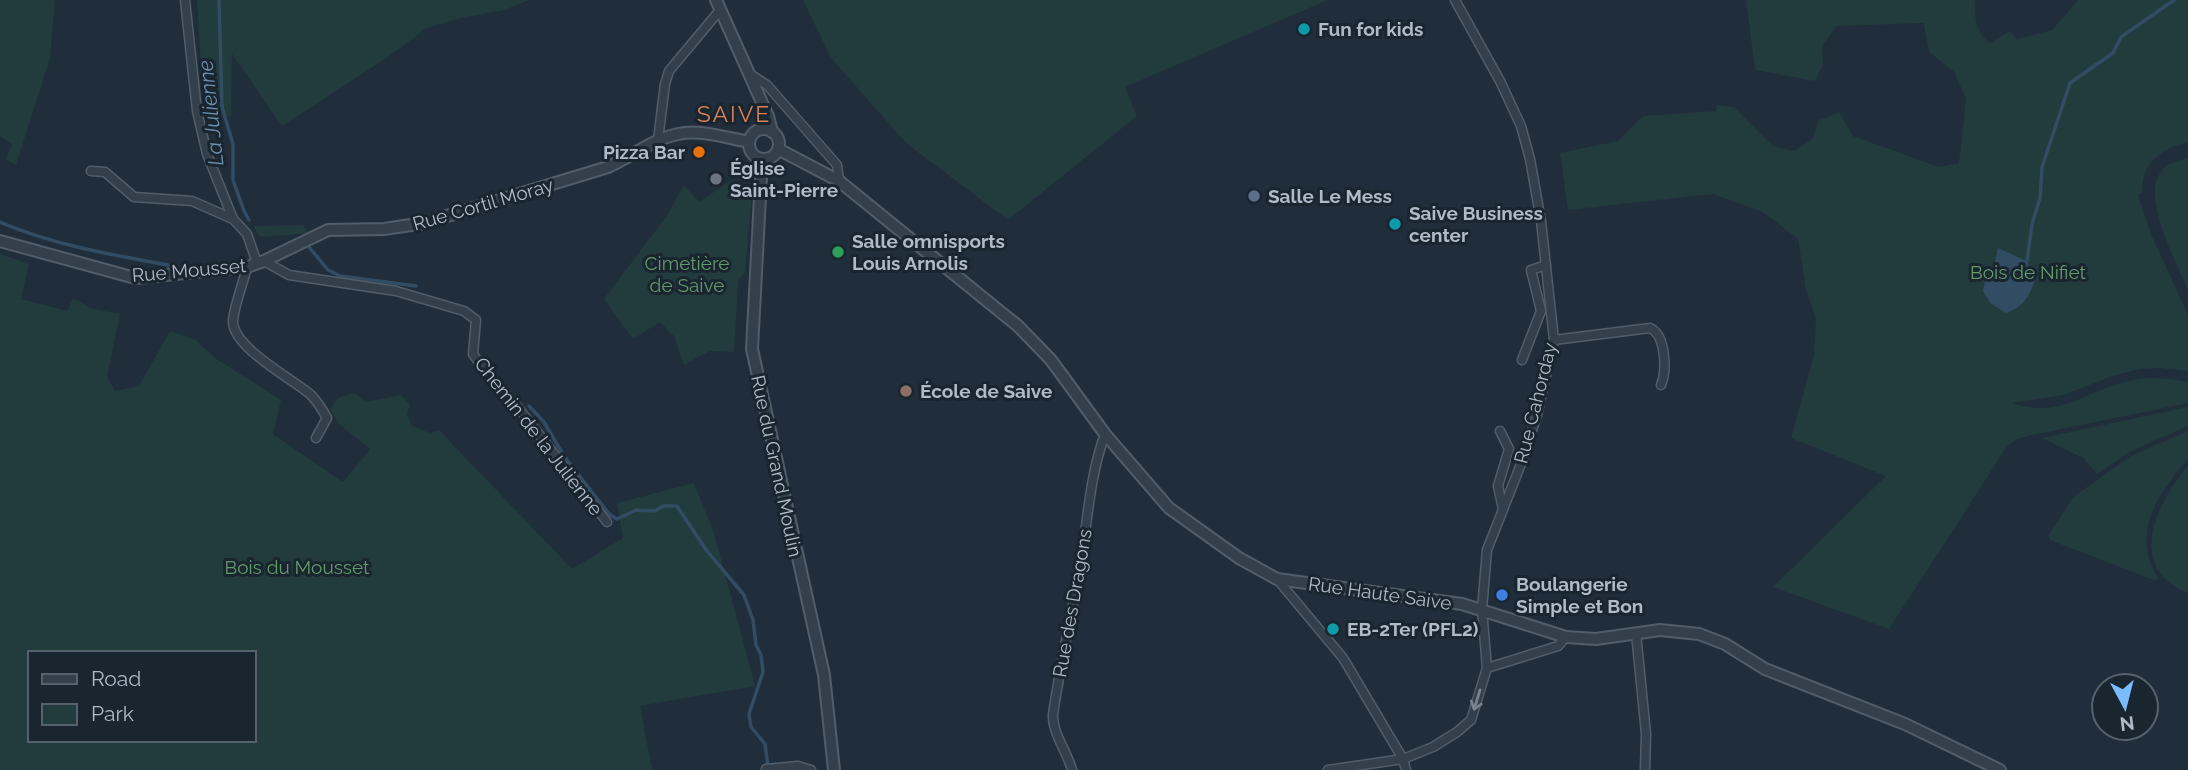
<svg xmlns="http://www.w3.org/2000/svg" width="2188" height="770" viewBox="0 0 2188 770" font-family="Raleway,sans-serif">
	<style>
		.green { fill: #223b3c; fill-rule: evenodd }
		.water { fill: #324c63 }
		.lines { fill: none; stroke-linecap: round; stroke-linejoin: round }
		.stream { stroke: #324c63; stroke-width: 3.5 }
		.minor-casing { stroke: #515d68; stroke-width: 11 }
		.tertiary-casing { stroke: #515d68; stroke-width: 14 }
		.minor { stroke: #33404b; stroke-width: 8 }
		.tertiary { stroke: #33404b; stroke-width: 10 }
		.oneway { stroke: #77838f }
		.culture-dot { fill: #0f9aa8; stroke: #19252f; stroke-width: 2.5 }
		.food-dot { fill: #e8710a; stroke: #19252f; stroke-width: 2.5 }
		.worship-dot { fill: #6b7280; stroke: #19252f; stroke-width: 2.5 }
		.service-dot { fill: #5c6f8a; stroke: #19252f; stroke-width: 2.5 }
		.leisure-dot { fill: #2e9e5b; stroke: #19252f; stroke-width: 2.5 }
		.education-dot { fill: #8d6e63; stroke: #19252f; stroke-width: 2.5 }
		.shop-dot { fill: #3f7fe0; stroke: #19252f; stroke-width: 2.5 }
		.labels { text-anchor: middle; stroke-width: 6; stroke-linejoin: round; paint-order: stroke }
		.poi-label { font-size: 19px; font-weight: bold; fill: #aebac7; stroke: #19252f; text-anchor: start }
		.street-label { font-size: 19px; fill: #aebac7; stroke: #19252f }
		.park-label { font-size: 19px; fill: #64996a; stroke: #19252f }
		.water-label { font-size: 21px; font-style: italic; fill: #6c8fad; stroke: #19252f }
		.quarter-label { font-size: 23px; letter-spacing: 2px; fill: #db8156; stroke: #19252f }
	</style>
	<rect width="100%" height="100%" fill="#202e3b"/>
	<g class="green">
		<polygon points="0,0 55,0 50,58 16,165 6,159 12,144 0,136"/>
		<polygon points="197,0 529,0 504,10 460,18 427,28 385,59 282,126 232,54 231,117 218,116 202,84"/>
		<polygon points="803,0 1328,0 1125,87 1137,116 1008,220 907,144 831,58"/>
		<path d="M1746,0h229c-1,16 1,34 15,43l20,-12 7,8 35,-9 26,-30h110v143c-17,0 -40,17 -44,33 -2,5 -1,12 -2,17l-4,2 13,39 37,81v56l-28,-3 -21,1 -27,7 -48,19 -52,8c51,17 74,-14 121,-23 18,-4 37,-1 55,2v21l-156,32 -15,4 -9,6 -119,184 -116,-42 113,-111 -95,-38 23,-83 2,-36 -10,-29 -8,-51 -35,-27 -50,-18 -145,16 -8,-57 58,-12 25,-25 73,-5 1,-6 17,2 40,40 21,4 18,-13 5,-17 21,-9 14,24 86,31 20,-4 7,-64 -12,-27 -25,-20 -5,-29 -87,3 -15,20 1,19 -8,16 -60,-11z"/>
		<path d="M2188,158v133c-11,-29 -41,-81 -31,-112 2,-5 6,-10 9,-14z"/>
		<polygon points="732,180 752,194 745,273 738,280 734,352 710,351 684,365 674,336 660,322 633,339 604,299 668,214 684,185 699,202"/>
		<polygon points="303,225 309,233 260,237 253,226"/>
		<path d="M0,254l29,10 -8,35 46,12 6,-13 20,11 27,5 -13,63 8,14 24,-5 31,-55 26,9 19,18 66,42 -8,34 70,48 27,-33 -31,-25 -9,-14 8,-12 16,-5 12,9 35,-7 9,10 -3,9 5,12 18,7 9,-3 133,139 51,-31 -6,-35 77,-20 20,50 41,153 -115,20 12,64h-652zM30,653h224v87h-224z"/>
		<polygon points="2188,407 2188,426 2129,452 2097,474 2083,458 2042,438"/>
		<path d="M2188,431v28c-30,35 -58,74 -30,119l-2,3 -106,-41 -2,-4 25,-39 58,-41z"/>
		<path d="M2188,466v127c-63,-25 -32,-90 0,-127z"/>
	</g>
	<path class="water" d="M1998,248l29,13 8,19c-6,17 -12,27 -29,33l-16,-10 -7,-12 4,-20 8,-8z"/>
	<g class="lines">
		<g class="stream">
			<polyline points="219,0 222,107 233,144 233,180 244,211 249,220"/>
			<path d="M0,222c56,24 114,33 173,44"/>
			<polyline points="309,247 328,270 340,276 416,286"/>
			<polyline points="2027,261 2032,224 2040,198 2042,167 2070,83 2113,53 2121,37 2174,0"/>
			<polyline points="529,406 544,422 564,456 609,514 617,519 636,510 655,511 663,506 677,506 707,551 744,595 753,620 756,645 761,655 763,672 749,714 751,727 765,744 768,767"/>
		</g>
		<g class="minor-casing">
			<g id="minor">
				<polyline points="185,0 197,111 207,154 233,219"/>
				<polyline points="750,74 767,85 837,165 839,181"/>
				<polyline points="658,140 665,84 669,71 720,10"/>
				<polyline points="91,171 105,172 134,197 192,201 233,219 247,234 257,263"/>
				<polyline points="264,261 289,275 396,291 464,311 476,320 473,354 484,370 517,406 607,522"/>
				<path d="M247,267c-4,17 -12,36 -14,53 -2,27 60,59 78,75 7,7 11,14 16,23l-11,20"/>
				<path d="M1554,340l96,-12c16,7 17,43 11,57"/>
				<polyline points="1522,360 1541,311 1531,270 1546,265"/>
				<polyline points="1500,431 1509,449 1498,486 1503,509"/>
				<polyline points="1277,579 1343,658 1403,759 1406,770"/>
				<polyline points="1636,633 1646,734 1645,770"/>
				<polyline points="1487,668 1558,646 1566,637"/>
				<polyline points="766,769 798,766 811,770"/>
				<path d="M1072,770c-5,-19 -20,-37 -19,-56 8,-52 19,-102 28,-153 7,-43 9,-86 24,-127"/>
				<polyline points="1328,770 1403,759 1433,747 1457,732 1471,720 1487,668 1482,609 1487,550 1521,464 1537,415 1554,340 1541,221 1530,159 1521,126 1500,81 1455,0"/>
			</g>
		</g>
		<g class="tertiary-casing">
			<g id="tertiary">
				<polyline points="716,0 768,116 772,132"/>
				<circle cx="764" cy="144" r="15"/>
				<polyline points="778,149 839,181 1018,326 1051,360 1105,434 1169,508 1239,558 1277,579 1462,604 1566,637 1596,639 1660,630 1699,634 1725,644 1765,669 1905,724 2000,770"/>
				<polyline points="762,159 752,349 824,675 834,770"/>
				<path d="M0,241l135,37 112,-11 17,-6 64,-31 56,-1 40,-6 184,-56c23,-10 45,-28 70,-33 22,-5 49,4 71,8"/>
			</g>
		</g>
		<use href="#minor" class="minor"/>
		<use href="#tertiary" class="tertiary"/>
	</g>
	<defs><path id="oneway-shaft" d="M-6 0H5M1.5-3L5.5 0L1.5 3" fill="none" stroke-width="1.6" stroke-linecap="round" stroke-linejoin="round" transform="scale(1.75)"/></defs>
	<use class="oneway" href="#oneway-shaft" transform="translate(1477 700) rotate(107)"/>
	<g class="culture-dot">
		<circle cx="1304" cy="29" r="7"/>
		<circle cx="1395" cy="224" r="7"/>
		<circle cx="1333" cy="629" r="7"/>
	</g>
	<circle class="food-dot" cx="699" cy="152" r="7"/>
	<circle class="worship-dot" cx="716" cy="179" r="7"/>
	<circle class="service-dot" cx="1254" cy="196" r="7"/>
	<circle class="leisure-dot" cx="838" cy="252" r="7"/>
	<circle class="education-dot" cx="906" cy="391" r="7"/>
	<circle class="shop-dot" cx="1502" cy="595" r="7"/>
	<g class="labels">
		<g class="poi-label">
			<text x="1318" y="36">Fun for kids</text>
			<text x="685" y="159" text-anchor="end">Pizza Bar</text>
			<text x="730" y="175">Église<tspan x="730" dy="22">Saint-Pierre</tspan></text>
			<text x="1268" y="203">Salle Le Mess</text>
			<text x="1409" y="220">Saive Business<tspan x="1409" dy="22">center</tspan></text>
			<text x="852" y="248">Salle omnisports<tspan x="852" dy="22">Louis Arnolis</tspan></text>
			<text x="920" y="398">École de Saive</text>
			<text x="1516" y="591">Boulangerie<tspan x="1516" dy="22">Simple et Bon</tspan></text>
			<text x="1347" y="636">EB-2Ter (PFL2)</text>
		</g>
		<g class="street-label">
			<text transform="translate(483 204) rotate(-16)" y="7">Rue Cortil Moray</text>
			<text transform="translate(189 270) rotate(-5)" y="7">Rue Mousset</text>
			<text transform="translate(1535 403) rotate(-76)" y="7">Rue Cahorday</text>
			<text transform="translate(539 436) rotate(52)" y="7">Chemin de la Julienne</text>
			<text transform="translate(777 466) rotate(78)" y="7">Rue du Grand Moulin</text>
			<text transform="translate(1380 593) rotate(8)" y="7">Rue Haute Saive</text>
			<text transform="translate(1072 603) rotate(-80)" y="7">Rue des Dragons</text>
		</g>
		<g class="park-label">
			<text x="687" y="270">Cimetière<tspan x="687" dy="22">de Saive</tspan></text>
			<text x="2028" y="279">Bois de Nifiet</text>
			<text x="297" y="574">Bois du Mousset</text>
		</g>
		<g class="water-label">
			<text transform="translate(211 113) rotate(-96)" y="7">La Julienne</text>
		</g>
		<g class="quarter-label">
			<text x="734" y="122">SAIVE</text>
		</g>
	</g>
	<rect x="28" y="651" width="228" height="91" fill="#19252f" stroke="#55616c" stroke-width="2"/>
	<rect x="42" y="674" width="35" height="10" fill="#33404b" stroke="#55616c" stroke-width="2"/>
	<text x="91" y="686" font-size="21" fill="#aebac7">Road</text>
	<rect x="42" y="704" width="35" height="21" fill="#223b3c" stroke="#55616c" stroke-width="2"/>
	<text x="91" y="721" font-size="21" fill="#aebac7">Park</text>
	<g transform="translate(2125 707) rotate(173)"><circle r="33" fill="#19252f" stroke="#55616c" stroke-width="2"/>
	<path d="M0-5L12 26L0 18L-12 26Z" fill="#7bbcff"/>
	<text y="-10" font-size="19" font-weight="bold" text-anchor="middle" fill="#aebac7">N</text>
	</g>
</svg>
